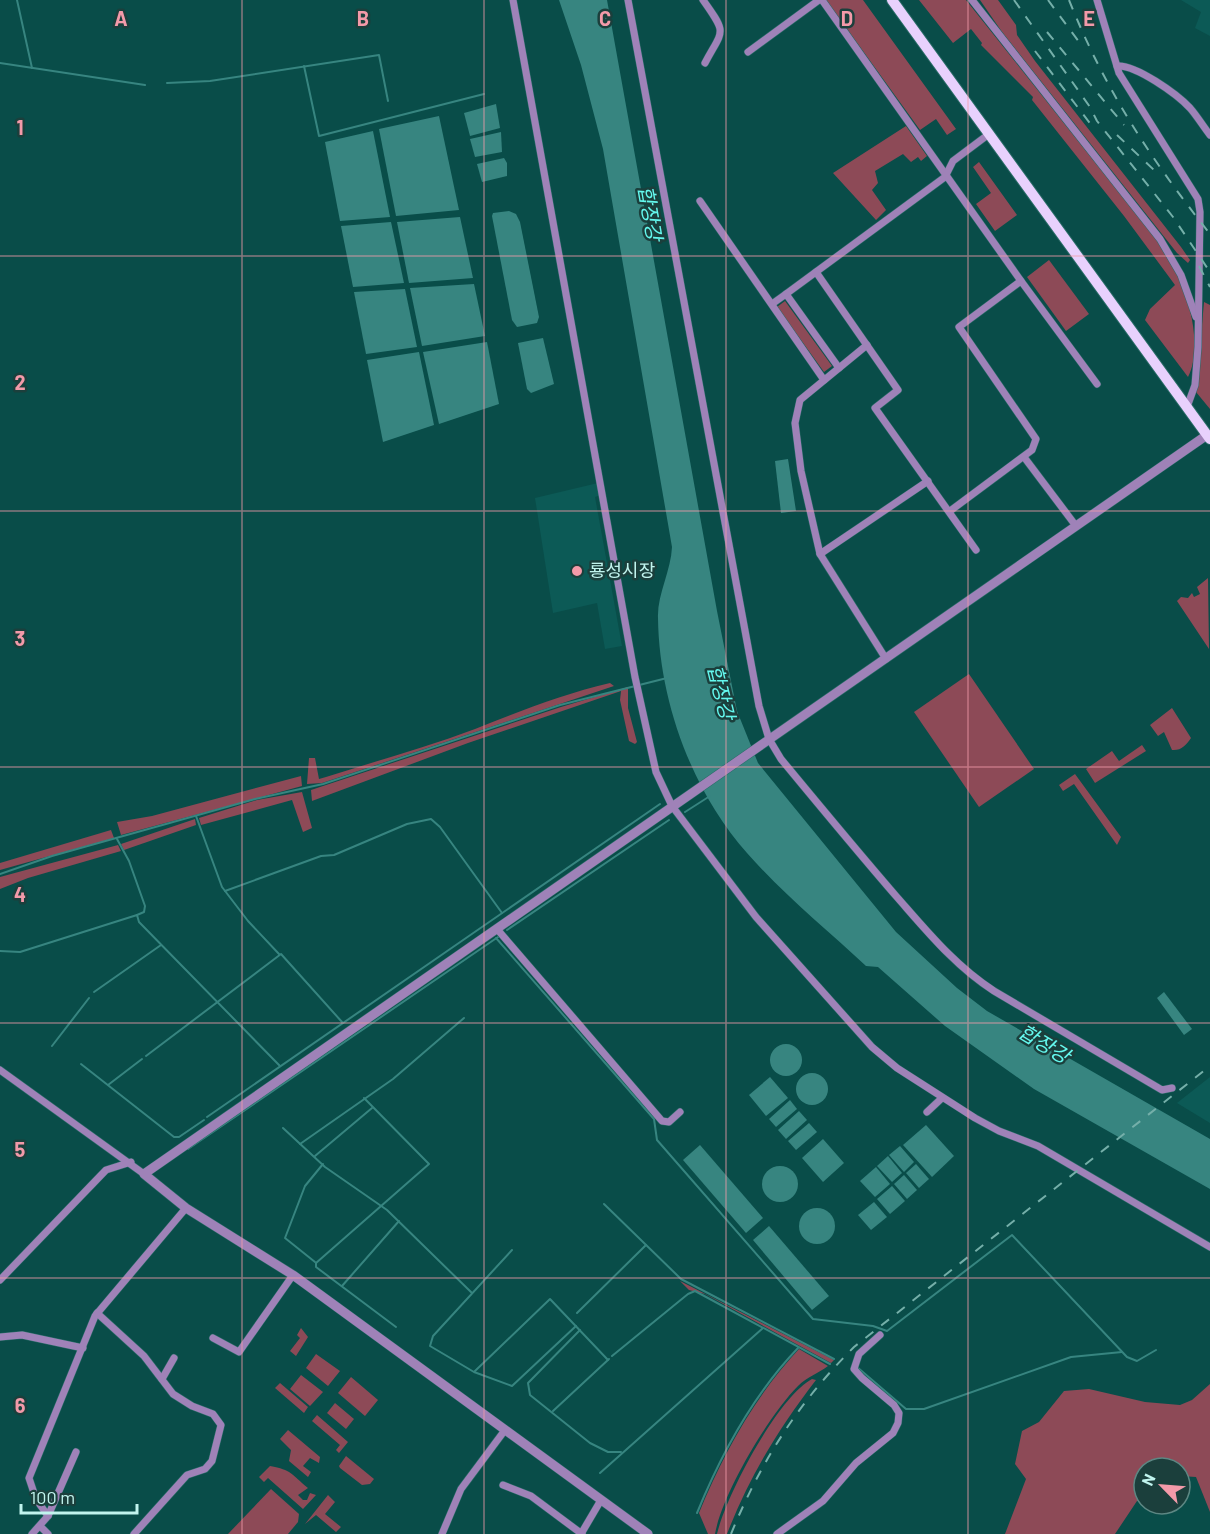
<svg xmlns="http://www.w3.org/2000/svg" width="1210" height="1534" viewBox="0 0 1210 1534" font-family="Barlow,'Noto Sans KR',sans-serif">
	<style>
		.built { fill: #0c5a56 }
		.green { fill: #8d4a57 }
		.water { fill: #378580 }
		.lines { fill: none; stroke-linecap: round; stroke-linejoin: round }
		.stream { stroke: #378580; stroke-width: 2 }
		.minor-casing { stroke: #2a6b67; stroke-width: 8 }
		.tertiary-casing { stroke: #2a6b67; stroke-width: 10 }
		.primary-casing { stroke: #2a6b67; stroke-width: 12 }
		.minor { stroke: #9f82b8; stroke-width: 7 }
		.tertiary { stroke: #9f82b8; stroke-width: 9 }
		.primary { stroke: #e8d1fd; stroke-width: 10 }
		.rail { stroke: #75afa9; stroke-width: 2; stroke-dasharray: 10 10; stroke-linecap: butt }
		.grid { fill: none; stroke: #f39aa9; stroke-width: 1.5; stroke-opacity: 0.55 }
		.poi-dot { fill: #f39aa9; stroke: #1b3f3c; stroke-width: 2 }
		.labels { text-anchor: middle; stroke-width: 5; stroke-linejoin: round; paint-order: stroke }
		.poi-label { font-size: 18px; fill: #c1f4ee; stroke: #1b3f3c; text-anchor: start }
		.water-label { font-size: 20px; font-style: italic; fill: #64f8ee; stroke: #1b3f3c }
		.grid-label { font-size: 20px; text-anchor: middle; font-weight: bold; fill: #f39aa9; stroke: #1b3f3c; stroke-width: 5; stroke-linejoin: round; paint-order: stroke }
	</style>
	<rect width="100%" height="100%" fill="#094d49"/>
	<g class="built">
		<polygon points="1181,0 1210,0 1210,36 1195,28 1201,12"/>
		<polygon points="598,483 601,495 595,497 622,646 605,649 597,603 553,613 535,498"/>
		<polygon points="1210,1077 1210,1123 1177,1103"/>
	</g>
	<g class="green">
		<polygon points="826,0 863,0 956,129 947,135 936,119 920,130"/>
		<path d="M919,0h47l191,240c7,12 17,24 22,37 12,27 23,73 9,100l-43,-57 5,-11 25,-24 -51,-69 -92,-116 1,-3 -52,-52 1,-2 -11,-14 -18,14z"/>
		<polygon points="980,0 998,0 1016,25 1017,35 1035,61 1181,247 1190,260 1188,263 1177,253 1002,32"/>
		<polygon points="906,126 927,156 921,161 918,157 911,162 903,154 875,171 878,183 872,190 886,210 876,220 833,173"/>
		<polygon points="979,162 1017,215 995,231 976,204 991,193 973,167"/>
		<polygon points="1049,260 1089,314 1066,331 1027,277"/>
		<polygon points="785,301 832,366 824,372 777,307"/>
		<polygon points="1204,302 1210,305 1210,409 1196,392"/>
		<polygon points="1208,578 1209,649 1177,601 1181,597 1188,598 1192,593 1194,597 1200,594 1197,587"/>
		<polygon points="969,674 1034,769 979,807 914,712"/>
		<path d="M610,683l4,3 -292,97 -15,1 2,-26h6l4,21 7,-2c50,-16 101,-30 149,-48 45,-18 88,-35 135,-46z"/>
		<polygon points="628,687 628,708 637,742 635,744 629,741 620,700 621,691 468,743 312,801 311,790 561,707"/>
		<path d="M1172,708l19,30c-5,7 -10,13 -19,12l-8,-18 -6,4 -8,-11z"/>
		<polygon points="1142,745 1146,751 1095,783 1086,769 1112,751 1119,761"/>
		<polygon points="1075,774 1121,837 1117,845 1074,784 1063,791 1059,785"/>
		<polygon points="301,776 302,786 121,835 117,822 152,816"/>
		<polygon points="302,792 312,828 303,832 292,800 201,825 199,818 257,800"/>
		<polygon points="195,819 196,825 124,850 121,844"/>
		<polygon points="111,830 114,838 0,870 0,863"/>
		<polygon points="118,845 121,851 28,878 0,889 0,877"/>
		<polygon points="680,1281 834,1360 831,1363 705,1294 689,1290"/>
		<polygon points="301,1328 308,1337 296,1356 290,1351 300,1338 297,1335"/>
		<path d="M799,1349l29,17c-9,7 -21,11 -30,20 -29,29 -76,108 -83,148h-7l-9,-21c24,-59 56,-117 100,-164z"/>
		<polygon points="316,1354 340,1371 328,1386 306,1368"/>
		<polygon points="301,1375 323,1392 310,1406 290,1389"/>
		<polygon points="351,1377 378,1400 365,1416 338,1393"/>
		<path d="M812,1379l4,1c-37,48 -67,97 -89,154h-10c9,-39 61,-137 95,-155z"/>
		<polygon points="280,1383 308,1407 304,1413 275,1388"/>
		<polygon points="1210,1384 1210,1512 1196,1477 1180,1476 1180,1468 1144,1468 1144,1499 1137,1501 1115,1534 1005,1534 1026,1479 1015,1464 1022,1431 1039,1422 1064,1391 1089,1389 1145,1402 1180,1405 1192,1400"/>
		<polygon points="335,1403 354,1419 346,1429 327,1413"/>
		<polygon points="317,1415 348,1442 339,1453 336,1450 340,1445 312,1421"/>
		<polygon points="288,1430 320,1457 319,1463 310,1458 303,1466 311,1472 308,1477 289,1461 291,1450 280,1439"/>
		<polygon points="346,1456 374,1479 370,1484 362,1485 340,1468 339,1466"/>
		<path d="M270,1466c22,4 21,8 38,22l-10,7 5,5h4l3,-7 6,2 -13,14 -35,-31 -4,4 -5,-5z"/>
		<polygon points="271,1489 299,1514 298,1522 288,1534 228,1534"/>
		<polygon points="328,1495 335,1502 325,1514 341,1527 336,1532 316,1515 305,1524"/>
	</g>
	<g class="water">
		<path d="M559,0h48l110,611 20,100 21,52 138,169 61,56 30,23 223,128v50l-176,-100 -89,-63 -67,-59 -12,-1c-40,-37 -83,-72 -119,-113 -55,-62 -88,-152 -89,-235 -1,-23 13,-47 14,-71l-69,-398 -22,-84z"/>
		<polygon points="496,104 500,128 470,136 464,113"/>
		<polygon points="439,116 459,210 396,216 379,129"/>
		<polygon points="373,131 390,217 340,221 325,142"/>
		<polygon points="501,132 502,152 475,157 470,139"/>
		<polygon points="504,158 507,163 507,176 482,182 477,164"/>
		<polygon points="509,211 516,214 520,222 539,317 537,323 517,327 512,320 492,216 493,213"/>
		<polygon points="460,217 473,278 409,283 397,222"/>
		<polygon points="391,222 404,283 353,287 341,226"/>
		<polygon points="474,284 485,336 422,346 410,288"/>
		<polygon points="405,289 417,347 366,354 354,292"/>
		<polygon points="543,338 554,384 531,393 527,389 518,343"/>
		<polygon points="487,342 499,404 439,424 423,352"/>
		<polygon points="419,352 434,425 383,442 367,360"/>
		<polygon points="788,459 796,511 781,513 775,461"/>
		<polygon points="1164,992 1192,1029 1184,1035 1157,998"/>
		<circle cx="786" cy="1060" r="16"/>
		<circle cx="812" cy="1089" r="16"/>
		<polygon points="770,1077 788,1098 766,1116 749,1095"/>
		<polygon points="790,1100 797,1109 776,1127 769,1119"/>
		<polygon points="799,1111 807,1120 786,1139 778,1130"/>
		<polygon points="809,1123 817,1132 796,1150 788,1141"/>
		<polygon points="926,1125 954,1156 932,1177 903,1145"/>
		<polygon points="823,1139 844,1163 823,1182 802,1158"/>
		<polygon points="700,1145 763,1218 746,1233 683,1160"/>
		<polygon points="900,1146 914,1162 904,1172 889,1155"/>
		<polygon points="888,1156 902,1173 892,1182 877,1166"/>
		<polygon points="916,1164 929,1179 919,1188 906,1173"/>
		<circle cx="780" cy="1184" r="18"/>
		<polygon points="876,1167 890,1184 875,1197 860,1181"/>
		<polygon points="904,1175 917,1190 907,1199 894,1184"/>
		<polygon points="892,1186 905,1201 890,1214 877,1199"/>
		<polygon points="874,1202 887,1217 871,1230 858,1215"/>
		<circle cx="817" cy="1226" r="18"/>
		<polygon points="769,1226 829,1296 812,1310 753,1240"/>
	</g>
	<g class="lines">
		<g class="stream">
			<polyline points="17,0 32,68"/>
			<polyline points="0,63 145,85"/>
			<polyline points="304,66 319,136 484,94"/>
			<polyline points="167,83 210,81 379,55 388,101"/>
			<polyline points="685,812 710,796"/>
			<polyline points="196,816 222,887 248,921 279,954"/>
			<polyline points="117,839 129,861 145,906 144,912 137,915"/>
			<polyline points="0,874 52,856 255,799 323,784 560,705 667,678"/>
			<polyline points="225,891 321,856 334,855 407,824 431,819 440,827 502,913"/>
			<polyline points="507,930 669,820"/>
			<polyline points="496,938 654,1119 657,1140 813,1319 873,1326 887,1331 1012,1235 1127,1357 1137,1361 1156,1350"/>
			<polyline points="0,951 20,952 137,915 139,922 280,1066"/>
			<polyline points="94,992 161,945"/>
			<polyline points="52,1046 89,998"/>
			<polyline points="146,1056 281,954 342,1022"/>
			<polyline points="81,1064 174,1137 179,1137 204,1120"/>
			<polyline points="108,1085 142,1059"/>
			<polyline points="364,1098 429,1164 316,1263 316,1267 396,1327"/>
			<polyline points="207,1117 660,804"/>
			<polyline points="283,1128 325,1167 387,1210 472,1293"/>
			<polyline points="300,1144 393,1079 464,1018"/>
			<polyline points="188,1149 498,937"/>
			<polyline points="315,1156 372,1108"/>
			<polyline points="604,1204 681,1279 834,1359"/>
			<polyline points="512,1250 433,1336 430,1346 474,1372 512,1386 576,1326"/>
			<polyline points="315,1262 285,1238 305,1186 323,1164"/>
			<polyline points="342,1286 399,1221"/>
			<polyline points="577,1313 646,1245"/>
			<polyline points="580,1330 528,1383 530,1395 590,1443 608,1452 621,1452"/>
			<polyline points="612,1356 688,1294 695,1291 830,1364"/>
			<polyline points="857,1367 906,1409 924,1409 1071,1357 1122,1352"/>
			<polyline points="475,1371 550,1299 608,1360"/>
			<polyline points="553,1411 609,1359"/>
			<polyline points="600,1473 763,1328"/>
			<path d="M697,1513c24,-59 56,-118 101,-165"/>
		</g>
		<g class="minor-casing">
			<g id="minor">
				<polyline points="513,0 635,677 656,772 672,806 756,917 872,1047 897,1068 975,1118 999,1131 1038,1146 1210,1247"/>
				<path d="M628,0l131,706 10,33 12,20c38,46 76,92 115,137 30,34 59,70 98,95l168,99 10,-2"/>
				<path d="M703,0c25,35 20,29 2,63"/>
				<polyline points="822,0 1021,281 959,327 1036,439 1032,450 950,511"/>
				<polyline points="972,0 1160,239 1181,275 1196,317"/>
				<polyline points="1097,0 1119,73 1198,199 1200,212 1198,347 1195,385 1187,407"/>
				<polyline points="748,52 819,0"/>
				<path d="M1117,66c18,-2 60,28 73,42 7,8 13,18 20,27"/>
				<polyline points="700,201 824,380"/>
				<polyline points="816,272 898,390 875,408 976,550"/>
				<polyline points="1021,281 1097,384"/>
				<polyline points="772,304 786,294"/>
				<polyline points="867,345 800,400 795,423 801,471 820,554 886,659"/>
				<polyline points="839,368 786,294 945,177 953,161 989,134"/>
				<polyline points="1024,457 1076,526"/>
				<polyline points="820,554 928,481"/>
				<polyline points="497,929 662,1121 669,1122 680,1112"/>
				<polyline points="0,1070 144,1174"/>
				<polyline points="927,1112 942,1098"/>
				<polyline points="0,1280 106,1170 131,1162"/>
				<polyline points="97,1313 144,1356 173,1394 192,1406 213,1414 221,1425 212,1461 205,1469 187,1475 134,1534"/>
				<polyline points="0,1337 22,1335 83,1348"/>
				<polyline points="213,1338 239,1352 293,1275"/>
				<polyline points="162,1379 174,1358"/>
				<polyline points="503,1485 531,1496 582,1534"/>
				<polyline points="48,1516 36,1499 29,1478 95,1316 186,1208"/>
				<polyline points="40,1526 48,1534"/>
				<polyline points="32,1534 48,1516 76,1452"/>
				<polyline points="442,1534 461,1489 505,1430"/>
				<polyline points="581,1534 601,1500"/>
				<polyline points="777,1534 823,1501 856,1463 893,1433 898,1423 899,1413 894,1405 862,1378 854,1369 859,1354 880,1335"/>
			</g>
		</g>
		<g class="tertiary-casing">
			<polyline id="tertiary" points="648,1534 293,1275 186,1208 144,1174 1207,435"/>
		</g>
		<g class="primary-casing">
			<polyline id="primary" points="892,0 1210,439"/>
		</g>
		<use href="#minor" class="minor"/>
		<use href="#tertiary" class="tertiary"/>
		<use href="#primary" class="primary"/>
		<g class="rail">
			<polyline points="1014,0 1090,107 1097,121 1173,217 1210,272"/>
			<polyline points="1048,0 1082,46"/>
			<path d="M1069,0c36,90 81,158 141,234"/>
			<polyline points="1047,32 1124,125"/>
			<polyline points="1035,51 1095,130"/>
			<polyline points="1117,135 1154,170"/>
			<polyline points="1199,266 1210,287"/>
			<path d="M731,1534c30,-73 67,-131 123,-187l356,-281"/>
		</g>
	</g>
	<path class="grid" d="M242,0v1534M484,0v1534M726,0v1534M968,0v1534M0,256h1210M0,511h1210M0,767h1210M0,1023h1210M0,1278h1210"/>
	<circle class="poi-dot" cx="577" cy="571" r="6"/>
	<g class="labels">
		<g class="poi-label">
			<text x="589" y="577">룡성시장</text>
		</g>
		<g class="water-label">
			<text transform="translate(650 213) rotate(80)" y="7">합장강</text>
			<text transform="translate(721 692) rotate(76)" y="7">합장강</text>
			<text transform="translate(1044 1044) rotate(31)" y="7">합장강</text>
		</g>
	</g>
	<g class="grid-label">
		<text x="121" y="26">A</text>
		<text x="363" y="26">B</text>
		<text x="605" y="26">C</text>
		<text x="847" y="26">D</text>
		<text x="1089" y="26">E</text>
		<text x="20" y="135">1</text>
		<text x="20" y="390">2</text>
		<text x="20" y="646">3</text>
		<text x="20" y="902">4</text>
		<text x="20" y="1157">5</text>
		<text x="20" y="1413">6</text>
	</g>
	<g transform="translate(1162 1486) rotate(295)"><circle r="28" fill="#1b3f3c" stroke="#5d8783" stroke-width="1.5"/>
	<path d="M0-4.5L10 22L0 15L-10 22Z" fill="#f39aa9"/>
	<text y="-9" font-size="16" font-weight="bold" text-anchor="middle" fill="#c1f4ee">N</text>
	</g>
	<path d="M21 1504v9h116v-9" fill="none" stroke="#c1f4ee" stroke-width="3"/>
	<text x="30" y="1504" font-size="18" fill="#c1f4ee" stroke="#1b3f3c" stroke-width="4.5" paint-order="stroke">100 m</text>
</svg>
